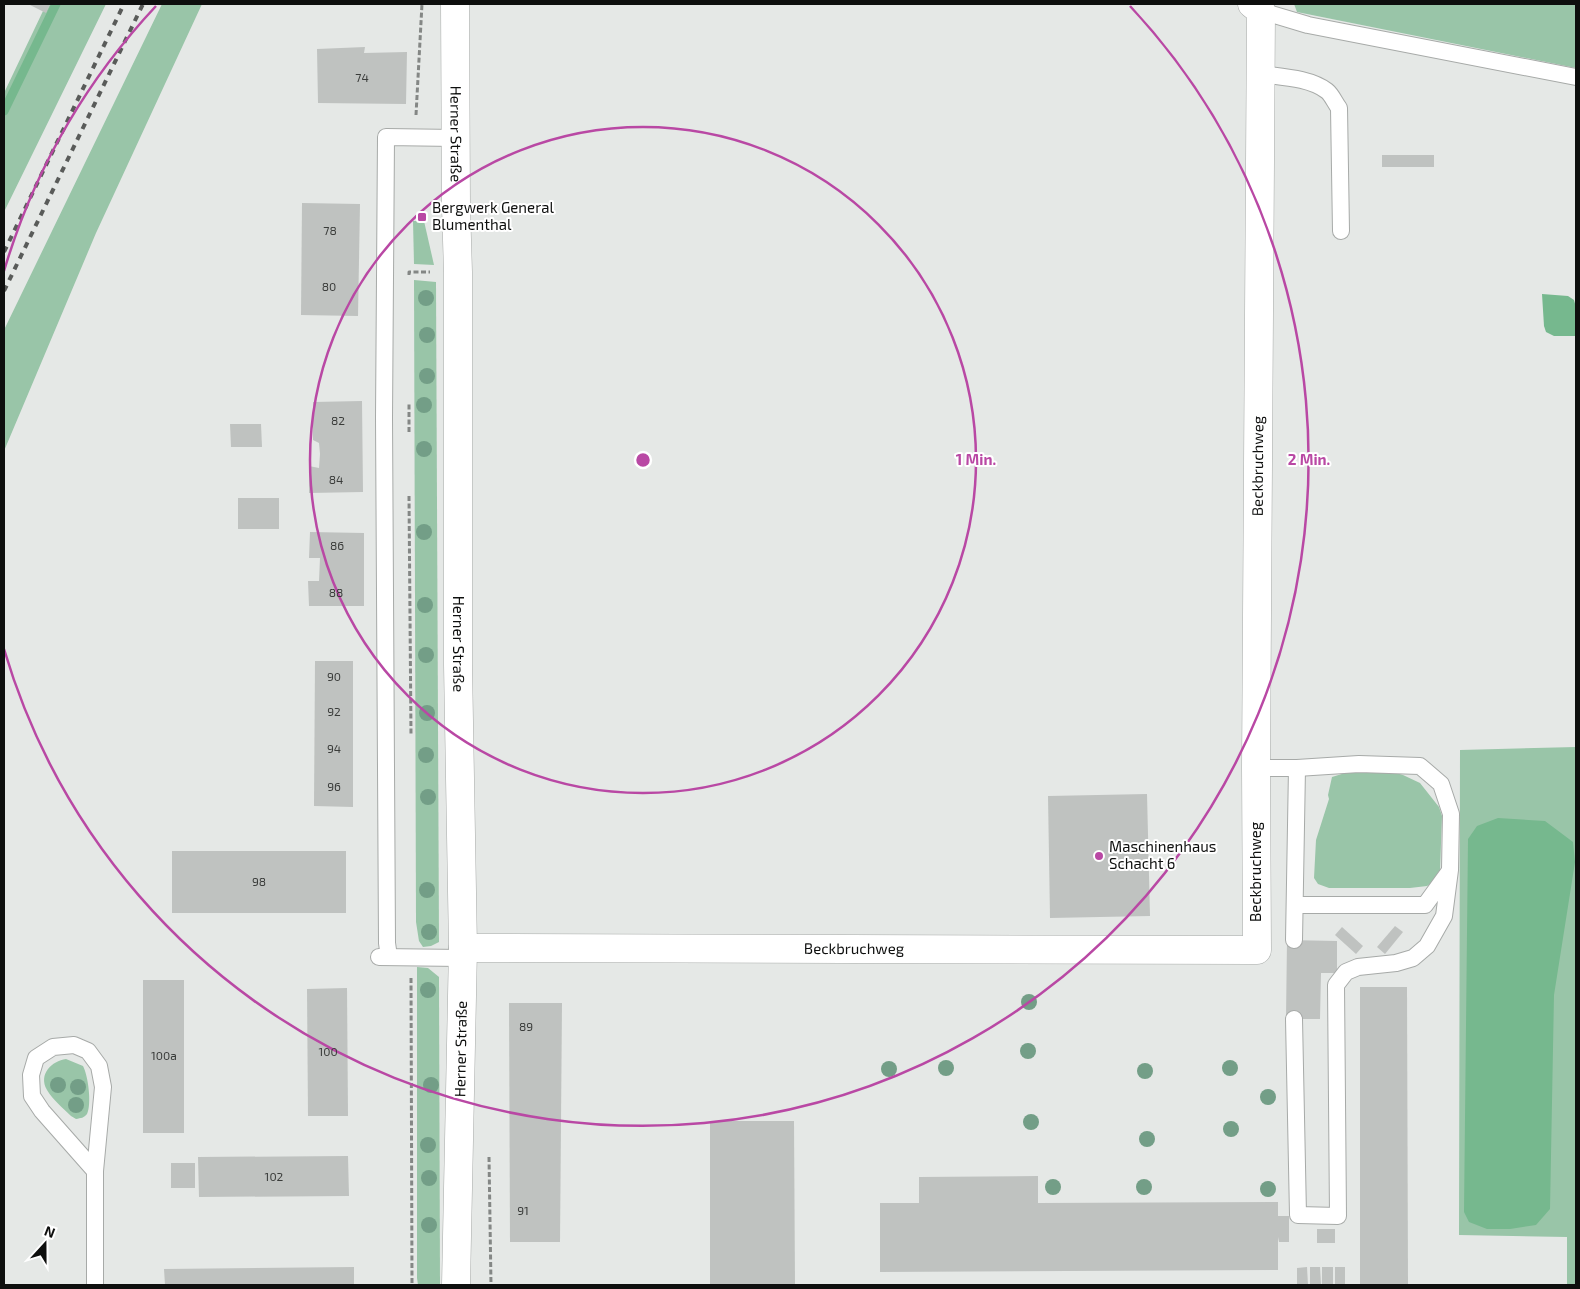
<svg xmlns="http://www.w3.org/2000/svg" width="1580" height="1289" viewBox="0 0 1580 1289" font-family="'Exo 2',sans-serif">
	<style>
		.green { fill: #99c5a8 }
		.water { fill: #76b88e }
		.lines { fill: none; stroke-linecap: round; stroke-linejoin: round }
		.stream { stroke: #76b88e; stroke-width: 9 }
		.building { fill: #bfc2c0 }
		.service-casing { stroke: #a7aaa8; stroke-width: 18 }
		.minor-casing { stroke: #a7aaa8; stroke-width: 29 }
		.secondary-casing { stroke: #a7aaa8; stroke-width: 29 }
		.path { stroke: #848785; stroke-width: 3; stroke-dasharray: 5 2.5; stroke-linecap: butt }
		.service { stroke: #fff; stroke-width: 16 }
		.minor { stroke: #fff; stroke-width: 28 }
		.secondary { stroke: #fff; stroke-width: 28 }
		.rail { stroke: #595b59; stroke-width: 4; stroke-dasharray: 6 6; stroke-linecap: butt }
		.tree { fill: #739e87 }
		.ring { fill: none; stroke: #b948a4; stroke-width: 2.5 }
		.poi-dot { fill: #b948a4; stroke: #fff; stroke-width: 2 }
		.labels { text-anchor: middle; stroke-width: 4; stroke-linejoin: round; paint-order: stroke }
		.number-label { font-size: 12px; fill: #3a3c3a }
		.street-label { font-size: 15px; fill: #0e0f0e; stroke: #fff }
		.poi-label { font-size: 15px; fill: #0e0f0e; stroke: #fff; text-anchor: start }
		.centre { fill: #b948a4; stroke: #fff; stroke-width: 2.5 }
		.ring-label { font-size: 15px; text-anchor: middle; font-weight: bold; fill: #b948a4; stroke: #fff; stroke-width: 4; stroke-linejoin: round; paint-order: stroke }
	</style>
	<rect width="100%" height="100%" fill="#e5e8e6"/>
	<g class="green">
		<polygon points="50,4 106,4 4,212 4,93 43,11 46,12"/>
		<polygon points="162,4 202,4 96,233 4,451 4,330"/>
		<polygon points="1294,4 1576,4 1576,68 1297,12"/>
		<polygon points="413,221 424,221 434,265 414,264"/>
		<polygon points="414,280 436,282 439,942 431,946 423,947 419,941 416,922"/>
		<polygon points="1576,747 1576,1285 1567,1285 1567,1237 1459,1235 1460,750"/>
		<polygon points="1393,772 1403,775 1420,783 1439,807 1442,816 1440,871 1434,881 1427,886 1410,888 1329,888 1318,884 1314,878 1316,840 1329,799 1328,795 1332,777 1345,773"/>
		<polygon points="417,967 428,968 439,977 440,1285 418,1285 417,1278"/>
		<path d="M66,1059l17,7c5,9 9,38 4,48 -3,4 -6,4 -11,5l-5,-3c-8,-8 -18,-16 -24,-26 -9,-16 5,-29 19,-31z"/>
	</g>
	<g class="water">
		<path d="M1542,294l26,2 6,4c3,10 5,25 1,36h-21l-8,-4 -2,-6z"/>
		<polygon points="1498,818 1545,821 1573,842 1575,862 1554,995 1550,1209 1536,1225 1510,1229 1487,1229 1469,1222 1464,1212 1468,839 1477,826"/>
	</g>
	<g class="lines">
		<polyline class="stream" points="4,111 56,4"/>
	</g>
	<g class="building">
		<polygon points="28,4 50,4 46,13"/>
		<polygon points="365,47 364,53 407,52 406,104 318,103 317,49"/>
		<rect x="1382" y="155" width="52" height="12"/>
		<polygon points="302,203 360,204 358,316 301,315"/>
		<polygon points="362,401 363,492 309,493 309,466 319,468 320,454 319,443 313,440 313,402"/>
		<polygon points="230,424 261,424 262,447 231,447"/>
		<rect x="238" y="498" width="41" height="31"/>
		<polygon points="310,532 364,533 364,606 309,606 308,581 319,581 320,558 309,558"/>
		<polygon points="315,661 353,661 353,807 314,806"/>
		<polygon points="1147,794 1150,916 1050,918 1048,796"/>
		<rect x="172" y="851" width="174" height="62"/>
		<polygon points="1395,926 1403,932 1385,954 1377,947"/>
		<polygon points="1342,927 1363,946 1356,954 1335,935"/>
		<polygon points="1287,940 1337,941 1337,973 1321,973 1320,1019 1286,1019"/>
		<rect x="143" y="980" width="41" height="153"/>
		<polygon points="1360,987 1407,987 1408,1285 1360,1285"/>
		<polygon points="347,988 348,1116 308,1116 307,989"/>
		<polygon points="509,1003 562,1003 560,1242 510,1242"/>
		<polygon points="710,1121 794,1121 795,1285 710,1285"/>
		<polygon points="348,1156 349,1196 199,1197 198,1157"/>
		<rect x="171" y="1163" width="24" height="25"/>
		<polygon points="1038,1176 1038,1203 1278,1202 1278,1216 1289,1216 1289,1242 1279,1242 1278,1237 1278,1270 880,1272 880,1203 919,1203 919,1177"/>
		<rect x="1317" y="1229" width="18" height="14"/>
		<polygon points="354,1267 354,1285 165,1285 164,1269"/>
		<polygon points="1307,1267 1308,1285 1297,1285 1297,1268"/>
		<polygon points="1310,1267 1320,1267 1321,1285 1310,1285"/>
		<rect x="1322" y="1267" width="11" height="18"/>
		<rect x="1335" y="1267" width="10" height="18"/>
	</g>
	<g class="lines">
		<g class="service-casing">
			<g id="service">
				<polyline points="1261,11 1308,25 1576,77"/>
				<path d="M1261,74c21,3 49,4 66,17 5,4 8,12 12,17l2,123"/>
				<polyline points="1256,768 1297,768 1359,764 1420,766 1441,784 1451,814 1450,870 1444,916 1427,946 1413,958 1396,963 1358,967 1346,972 1336,985 1338,1216 1298,1215 1294,1019"/>
				<polyline points="1296,905 1425,905 1449,872"/>
				<polyline points="1294,940 1297,768"/>
				<polyline points="379,957 462,958"/>
				<polyline points="389,957 387,943 384,418 386,137 455,138"/>
				<polyline points="95,1285 95,1171 103,1087 99,1066 88,1051 74,1045 53,1047 36,1058 31,1075 32,1096 42,1111 95,1171"/>
			</g>
		</g>
		<g class="minor-casing">
			<g id="minor">
				<path id="s1" d="M463,948l794,2 -1,-182 5,-757 -9,-7"/>
			</g>
		</g>
		<g class="secondary-casing">
			<g id="secondary">
				<path id="s2" d="M455,4l1,203 2,65v393l5,283 -7,337"/>
			</g>
		</g>
		<g class="path">
			<polyline points="416,115 422,4"/>
			<polyline points="409,275 409,272 430,272"/>
			<polyline points="409,432 409,403"/>
			<polyline points="409,496 411,735"/>
			<polyline points="411,978 412,1285"/>
			<polyline points="489,1157 491,1285"/>
		</g>
		<use href="#service" class="service"/>
		<use href="#minor" class="minor"/>
		<use href="#secondary" class="secondary"/>
		<g class="rail">
			<polyline points="4,252 124,4"/>
			<polyline points="4,291 143,4"/>
		</g>
	</g>
	<g class="tree">
		<circle cx="426" cy="298" r="8"/>
		<circle cx="427" cy="335" r="8"/>
		<circle cx="427" cy="376" r="8"/>
		<circle cx="424" cy="405" r="8"/>
		<circle cx="424" cy="449" r="8"/>
		<circle cx="424" cy="532" r="8"/>
		<circle cx="425" cy="605" r="8"/>
		<circle cx="426" cy="655" r="8"/>
		<circle cx="427" cy="713" r="8"/>
		<circle cx="426" cy="755" r="8"/>
		<circle cx="428" cy="797" r="8"/>
		<circle cx="427" cy="890" r="8"/>
		<circle cx="429" cy="932" r="8"/>
		<circle cx="428" cy="990" r="8"/>
		<circle cx="1029" cy="1002" r="8"/>
		<circle cx="1028" cy="1051" r="8"/>
		<circle cx="946" cy="1068" r="8"/>
		<circle cx="1230" cy="1068" r="8"/>
		<circle cx="889" cy="1069" r="8"/>
		<circle cx="1145" cy="1071" r="8"/>
		<circle cx="58" cy="1085" r="8"/>
		<circle cx="431" cy="1085" r="8"/>
		<circle cx="78" cy="1087" r="8"/>
		<circle cx="1268" cy="1097" r="8"/>
		<circle cx="76" cy="1105" r="8"/>
		<circle cx="1031" cy="1122" r="8"/>
		<circle cx="1231" cy="1129" r="8"/>
		<circle cx="1147" cy="1139" r="8"/>
		<circle cx="428" cy="1145" r="8"/>
		<circle cx="429" cy="1178" r="8"/>
		<circle cx="1053" cy="1187" r="8"/>
		<circle cx="1144" cy="1187" r="8"/>
		<circle cx="1268" cy="1189" r="8"/>
		<circle cx="429" cy="1225" r="8"/>
	</g>
	<g class="ring">
		<circle cx="643" cy="460" r="333"/>
		<path d="M4 271A666 666 0 0 1 156 6M1130 6A666 666 0 1 1 4 649"/>
	</g>
	<g class="poi-dot">
		<rect x="417" y="212" width="10" height="10" rx="2.5"/>
		<circle cx="1099" cy="856" r="5"/>
	</g>
	<g class="labels">
		<g class="number-label">
			<text x="362" y="82">74</text>
			<text x="330" y="235">78</text>
			<text x="329" y="291">80</text>
			<text x="338" y="425">82</text>
			<text x="336" y="484">84</text>
			<text x="337" y="550">86</text>
			<text x="336" y="597">88</text>
			<text x="334" y="681">90</text>
			<text x="334" y="716">92</text>
			<text x="334" y="753">94</text>
			<text x="334" y="791">96</text>
			<text x="259" y="886">98</text>
			<text x="526" y="1031">89</text>
			<text x="328" y="1056">100</text>
			<text x="164" y="1060">100a</text>
			<text x="274" y="1181">102</text>
			<text x="523" y="1215">91</text>
		</g>
		<g class="street-label">
			<text dy="5" stroke="none"><textPath href="#s2" startOffset="130">Herner Straße</textPath></text>
			<text dy="5" stroke="none"><textPath href="#s1" startOffset="1278">Beckbruchweg</textPath></text>
			<text dy="5" stroke="none"><textPath href="#s2" startOffset="640">Herner Straße</textPath></text>
			<text transform="translate(1256 872) rotate(-90)" y="5">Beckbruchweg</text>
			<text dy="5" stroke="none"><textPath href="#s1" startOffset="391">Beckbruchweg</textPath></text>
			<text transform="translate(461 1049) rotate(-89)" y="5">Herner Straße</text>
		</g>
		<g class="poi-label">
			<text x="432" y="213">Bergwerk General<tspan x="432" dy="17">Blumenthal</tspan></text>
			<text x="1109" y="852">Maschinenhaus<tspan x="1109" dy="17">Schacht 6</tspan></text>
		</g>
	</g>
	<circle cx="643" cy="460" r="8" class="centre"/>
	<g class="ring-label">
		<text x="976" y="465">1 Min.</text>
		<text x="1309" y="465">2 Min.</text>
	</g>
	<rect width="1580" height="1289" fill="none" stroke="#0e0f0e" stroke-width="10"/>
	<g transform="translate(45 1244) rotate(21)" stroke="#ffffff" stroke-width="4" paint-order="stroke">
	<path d="M0-4L9 19L0 12L-9 19Z" fill="#0e0f0e"/>
	<text y="-8" font-size="14" font-weight="bold" text-anchor="middle" fill="#0e0f0e">N</text>
	</g>
</svg>
